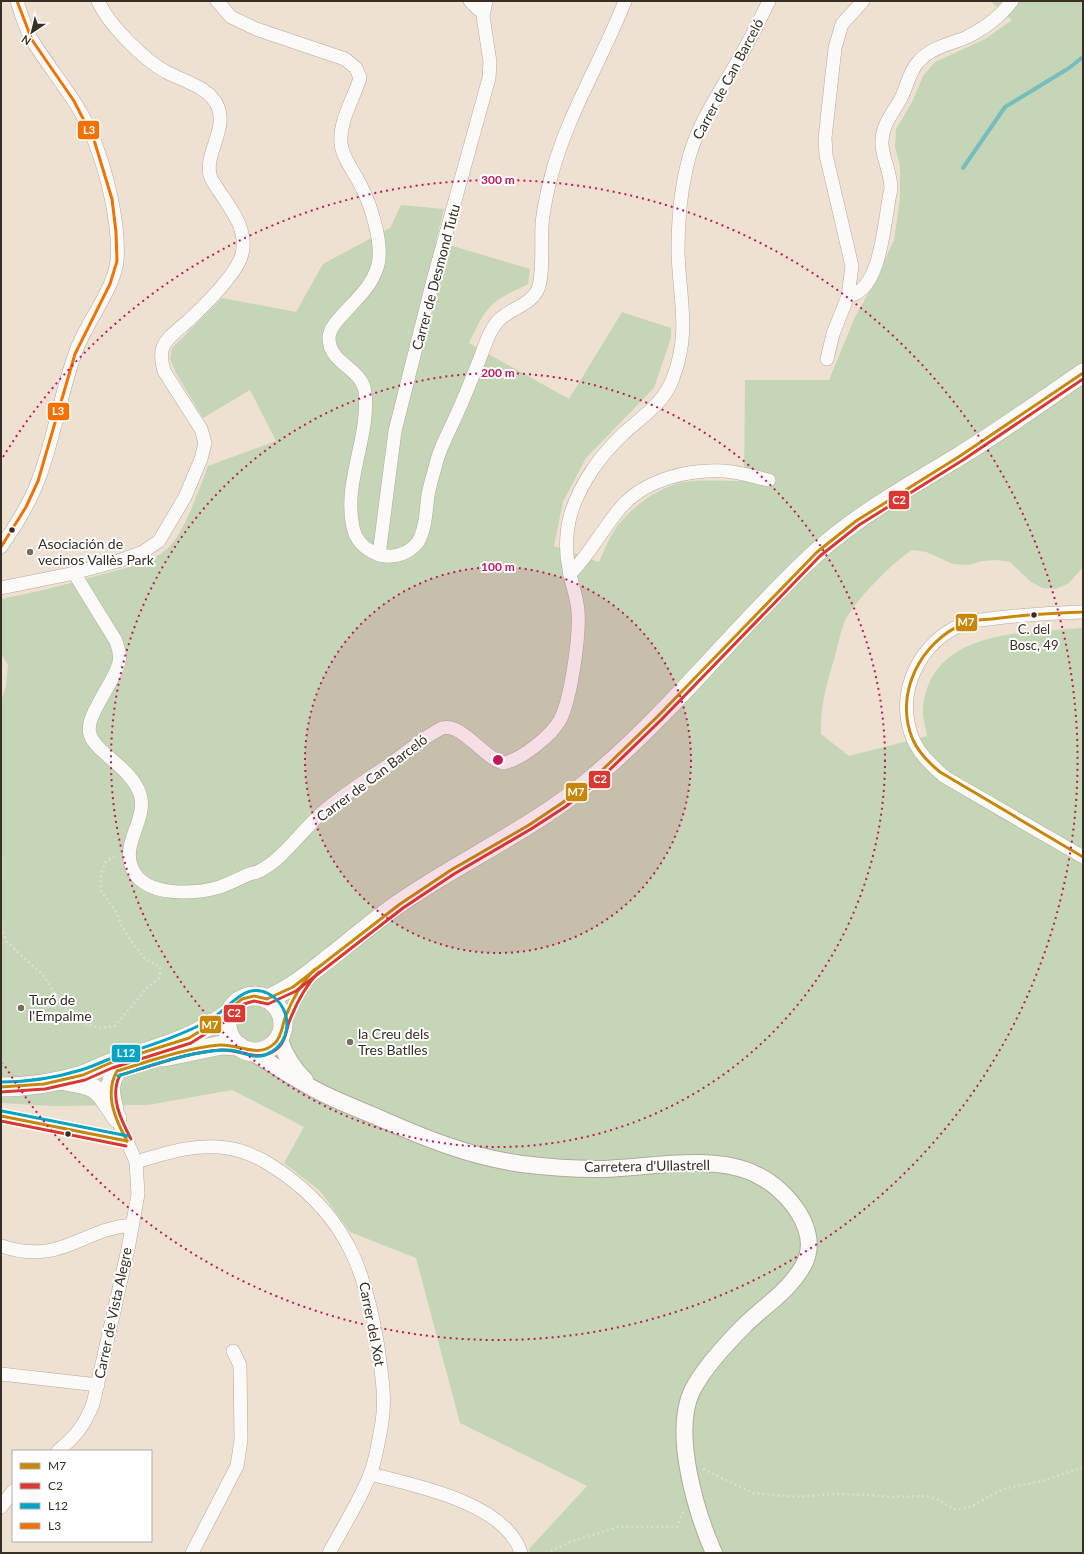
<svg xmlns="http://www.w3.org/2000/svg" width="1084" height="1554" viewBox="0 0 1084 1554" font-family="Lato,sans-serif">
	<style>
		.green { fill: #c5d6b7 }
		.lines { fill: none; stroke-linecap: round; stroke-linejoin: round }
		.stream { stroke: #78bdbd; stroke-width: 4 }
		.minor-casing { stroke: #b3a99d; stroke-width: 14 }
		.tertiary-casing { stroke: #b3a99d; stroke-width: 18 }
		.secondary-casing { stroke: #b3a99d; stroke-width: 20 }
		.path { stroke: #dfdbd6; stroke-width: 2.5; stroke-dasharray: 2 3; stroke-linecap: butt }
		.minor { stroke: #fcfaf8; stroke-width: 13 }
		.tertiary { stroke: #fcfaf8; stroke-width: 16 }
		.secondary { stroke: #fcfaf8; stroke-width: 19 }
		.bus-1-casing { stroke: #fff; stroke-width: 6 }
		.bus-2-casing { stroke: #fff; stroke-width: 6 }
		.bus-3-casing { stroke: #fff; stroke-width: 6 }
		.bus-4-casing { stroke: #fff; stroke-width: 6 }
		.bus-1 { stroke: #c78809; stroke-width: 3 }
		.bus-2 { stroke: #da3832; stroke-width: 3 }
		.bus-3 { stroke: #03a3c5; stroke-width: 3 }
		.bus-4 { stroke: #f47100; stroke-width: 3 }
		.ring { fill: none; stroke: #c2185b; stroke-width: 2; stroke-dasharray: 2 4 }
		.bus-dot { fill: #382e23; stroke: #fff; stroke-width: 1.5 }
		.poi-dot { fill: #786d60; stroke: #fff; stroke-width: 1.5 }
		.labels { text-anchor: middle; stroke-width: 4; stroke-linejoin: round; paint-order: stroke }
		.bus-label { font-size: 13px; fill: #382e23; stroke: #fff }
		.street-label { font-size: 14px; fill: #382e23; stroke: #fff }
		.poi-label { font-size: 14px; fill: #382e23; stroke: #fff; text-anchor: start }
		.centre { fill: #c2185b; stroke: #fff; stroke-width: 2 }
		.ring-label { font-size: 12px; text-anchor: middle; font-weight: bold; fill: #c2185b; stroke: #fff; stroke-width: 4; stroke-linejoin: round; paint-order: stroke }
		.line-badge { stroke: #fff; stroke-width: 1.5 }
		.badge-label { font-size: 11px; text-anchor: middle; font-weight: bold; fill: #fff }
	</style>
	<rect width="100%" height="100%" fill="#eee1d1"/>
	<path class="green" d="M990,1h93v566l-14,16 -13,6 -13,-1 -12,-6 -21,-20 -14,-2 -14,1 -14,4 -15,-1 -27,-12 -14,-2c-19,12 -59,52 -68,73 -4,11 -6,22 -9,33 -8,27 -15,50 -14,78l28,22 78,-20c-1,-9 -5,-18 -4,-27 7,-80 100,-76 160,-81v925h-553l-1,-4 58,-63 -127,-63 -44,-165 -66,-26 -30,-41 -36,-28 20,-36 -72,-37 -84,15 -95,1 -52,-3v-403l5,-14 2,-21 -7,-11v-55c36,-7 71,-16 106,-26 21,-6 45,-10 61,-25 17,-16 31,-59 40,-82l68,-25 -26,-51 -47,28 -27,-45 -6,-14 2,-11 50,-50 74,14 27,-48 67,-36 11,-23 43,4 -8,32 94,28 -2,15c-9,5 -19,9 -27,14 -17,10 -24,29 -32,45l100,56 53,-87 49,16v10l-17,50 -68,70 -23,44 -9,44 45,16c6,-13 11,-27 20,-38 17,-21 46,-41 73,-43 17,-1 35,0 52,0l1,-101h84l26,-63 19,-34 20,-43 6,-41v-33l-5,-19 1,-18 16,-27 11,-26 12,-14 50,-23 27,-19z"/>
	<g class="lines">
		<polyline class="stream" points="963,168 1005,107 1069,68 1083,57"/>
		<g class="minor-casing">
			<g id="minor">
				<path d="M217,1l14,16 25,12 89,30 11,9 4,10c-6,20 -21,43 -19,65 1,15 14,30 20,43 10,19 20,52 18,73 -4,36 -50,58 -50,79 0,26 33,30 36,54 5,45 -22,90 -12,135 2,12 11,21 22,26 15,7 33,2 43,-11 8,-14 8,-32 10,-47 2,-11 6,-23 9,-35 5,-17 15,-34 22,-51 11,-24 20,-49 30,-74 2,-4 5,-9 8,-13 11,-13 32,-16 40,-31 7,-12 4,-50 5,-66 1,-16 5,-32 9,-48 16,-62 51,-117 74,-176"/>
				<polyline points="470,1 478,9"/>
				<path d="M848,296c35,-5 36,-80 43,-107 0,-18 -10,-33 -9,-48 0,-16 11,-28 18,-41 7,-12 9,-29 19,-39 12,-13 30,-17 46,-23 19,-9 34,-20 47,-37"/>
				<polyline points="827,359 833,334 848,296 852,266 826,155 825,138 835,48 842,24 863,1"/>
				<path d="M1,547c14,-21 28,-42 37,-66 16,-41 22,-86 37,-127 9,-29 39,-64 42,-93 3,-36 -10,-88 -23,-121 -13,-36 -42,-67 -62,-100 -7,-12 -11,-26 -15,-39"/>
				<polyline points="379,555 395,431 432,284 489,78 490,62 483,16 486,1"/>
				<path d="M74,573l42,68c2,7 5,14 3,21 -4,20 -35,55 -29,72 5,19 41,33 50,60 8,25 -19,49 -8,74 12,30 63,26 88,19 9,-3 18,-8 27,-12 4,-2 10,-2 14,-5 22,-11 43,-42 62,-58 21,-18 45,-33 67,-48 17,-12 34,-27 52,-36 21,-5 40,29 61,35 18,-3 48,-27 57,-43 11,-21 20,-85 18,-109 -1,-15 -7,-28 -9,-42 -4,-19 -3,-38 2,-56 9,-29 29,-57 51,-78 19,-18 42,-31 51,-57 18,-47 6,-80 5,-127 0,-26 2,-55 8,-81 7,-37 28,-69 47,-101 13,-22 25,-45 36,-68"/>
				<path d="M570,574c20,-20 33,-46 52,-68 25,-27 67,-37 102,-35 15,1 31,6 45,9"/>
				<path d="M1,588l69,-14 48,-13 25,-9 16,-11 26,-44 16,-38 4,-16 -4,-14 -37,-58c-2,-7 -4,-16 -1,-24 4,-10 16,-18 25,-26 15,-14 49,-47 54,-67 6,-24 -11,-45 -23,-63 -3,-5 -8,-11 -9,-16 -5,-22 17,-45 8,-68 -8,-20 -35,-26 -52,-35 -23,-13 -57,-47 -68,-71"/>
				<path d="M1083,612c-31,1 -63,3 -94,7 -7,1 -17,1 -24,4 -44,18 -69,65 -54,111 6,18 20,31 34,43l138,80"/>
				<polyline points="1,1116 127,1141"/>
				<path d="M136,1162c30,-9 59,-19 91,-14 22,3 40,14 57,26 64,46 82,99 94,173 3,24 8,50 4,75 -3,17 -6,37 -12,53 -11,27 -27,52 -41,78"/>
				<path d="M1,1246c61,20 79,-17 131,-21"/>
				<polyline points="1,1374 98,1385"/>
				<path d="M58,1451c18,-15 26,-25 35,-47l35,-155 10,-55 -2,-32 -19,-44"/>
				<path d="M370,1474c44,11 136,29 151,79"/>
				<polyline points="1,1507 13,1491"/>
				<polyline points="192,1553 237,1466 241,1440 240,1365 233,1351"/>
			</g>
		</g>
		<g class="tertiary-casing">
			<g id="tertiary">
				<path d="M279,1038c6,17 13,30 26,42"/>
				<path d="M250,1051c22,13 42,26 64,38 20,11 42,19 63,28 47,21 94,40 145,47 24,3 50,5 74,5 48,0 116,-17 161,6 30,14 66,57 46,91 -14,25 -39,40 -59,60 -18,18 -40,41 -52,65 -20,42 4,121 22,162"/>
			</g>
		</g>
		<g class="secondary-casing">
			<g id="secondary">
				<circle cx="255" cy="1024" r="28"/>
				<path d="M267,999c24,-10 41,-24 61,-40 23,-18 45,-37 69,-54 64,-45 137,-76 196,-127 81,-68 145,-153 223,-225 43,-39 93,-66 142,-96 43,-26 84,-56 125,-84"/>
				<polyline points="164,1057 222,1045 239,1046"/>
				<path d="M66,1081c35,5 32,10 51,37"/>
				<path d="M1,1087c28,0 54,-4 81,-12 11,-4 22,-10 34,-14 42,-13 77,-22 113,-48"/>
				<path d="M114,1109c-4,-14 -6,-26 3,-38"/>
			</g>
		</g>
		<g class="path">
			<polyline points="1,859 1,879"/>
			<polyline points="1,927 7,942 43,975 64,1008 86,1024 100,1028 115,1026 148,987 160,977 160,967 144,958 130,939 121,925 117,913 101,891 101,874 106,861 117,855"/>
			<polyline points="703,1469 753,1493 797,1497 832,1494 874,1495 889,1497 925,1496 937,1499 956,1510 970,1507 1003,1489 1042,1481 1083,1467"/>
			<polyline points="546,1553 570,1542 618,1527 677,1527 684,1510"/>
		</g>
		<use href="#minor" class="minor"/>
		<use href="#tertiary" class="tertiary"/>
		<use href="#secondary" class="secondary"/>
		<g class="bus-1-casing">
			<g id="bus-1">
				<path d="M1083,612c-30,1 -61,3 -91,7 -8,1 -18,0 -27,4 -44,18 -72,71 -52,117 6,13 16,23 27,32l143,85"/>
				<polyline points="1,1087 44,1084 83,1075 110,1063 189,1038 229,1013 232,1007 242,999 254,996 267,999 293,987 400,904 451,870 529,825 562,803 593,779 658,716 817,552 856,521 960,456 1083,373"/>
				<polyline points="1,1116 127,1141"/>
				<path d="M127,1141c-12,-22 -23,-47 -10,-70 33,-10 68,-23 103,-26 19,-1 39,14 55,-2 7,-7 7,-17 10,-25 7,-18 16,-35 30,-49"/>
			</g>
		</g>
		<g class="bus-2-casing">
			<g id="bus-2">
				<polyline points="1,1092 45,1089 85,1080 112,1068 191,1043 232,1017 236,1010 244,1004 254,1001 268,1004 296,991 403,908 454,874 531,829 565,807 596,783 661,720 820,556 859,525 963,460 1083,379"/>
				<polyline points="1,1121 126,1146"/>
				<path d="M131,1139c-10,-19 -22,-43 -11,-64 33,-9 67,-23 101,-25 20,-1 40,15 58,-3 7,-7 7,-16 10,-25 7,-18 16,-36 30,-50"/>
			</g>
		</g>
		<g class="bus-3-casing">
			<g id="bus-3">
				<path d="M1,1082c27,0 54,-4 80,-12 14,-4 26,-11 40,-15 30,-10 59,-19 87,-34 20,-10 35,-41 61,-27 25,14 24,51 -4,61 -11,4 -19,-2 -29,-4 -8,-2 -17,-1 -24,0 -32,4 -63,15 -94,25"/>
				<polyline points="2,1111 128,1136"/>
			</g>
		</g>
		<g class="bus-4-casing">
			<polyline id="bus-4" points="1,547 26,507 38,481 75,354 110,284 117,261 116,232 112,199 94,140 74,101 32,40 17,1"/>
		</g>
		<use href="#bus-1" class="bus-1"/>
		<use href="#bus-2" class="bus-2"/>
		<use href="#bus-3" class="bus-3"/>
		<use href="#bus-4" class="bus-4"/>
	</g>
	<circle cx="498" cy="760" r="193" fill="#c2185b" fill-opacity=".12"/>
	<g class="ring">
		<circle cx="498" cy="760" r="193"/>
		<circle cx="498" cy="760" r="387"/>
		<path d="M3 457A580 580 0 1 1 3 1063"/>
	</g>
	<g class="bus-dot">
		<circle cx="12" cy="530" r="3.5"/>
		<circle cx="1034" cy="615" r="3.5"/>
		<circle cx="68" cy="1134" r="3.5"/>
	</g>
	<g class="poi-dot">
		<circle cx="30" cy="552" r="4"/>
		<circle cx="21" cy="1008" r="4"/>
		<circle cx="350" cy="1042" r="4"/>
	</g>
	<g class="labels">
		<g class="bus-label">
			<text x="1034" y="634">C. del<tspan x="1034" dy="16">Bosc, 49</tspan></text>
		</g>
		<g class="street-label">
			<text transform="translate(728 79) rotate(-62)" y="5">Carrer de Can Barceló</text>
			<text transform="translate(436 277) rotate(-75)" y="5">Carrer de Desmond Tutu</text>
			<text transform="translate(372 778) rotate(-37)" y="5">Carrer de Can Barceló</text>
			<text transform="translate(647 1166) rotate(-1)" y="5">Carretera d'Ullastrell</text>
			<text transform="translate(113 1313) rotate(-78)" y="5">Carrer de Vista Alegre</text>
			<text transform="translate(372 1324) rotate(79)" y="5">Carrer del Xot</text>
		</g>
		<g class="poi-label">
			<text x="38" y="549">Asociación de<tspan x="38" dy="16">vecinos Vallès Park</tspan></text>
			<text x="29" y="1005">Turó de<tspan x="29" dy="16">l'Empalme</tspan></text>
			<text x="358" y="1039">la Creu dels<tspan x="358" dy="16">Tres Batlles</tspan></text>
		</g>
	</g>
	<circle cx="498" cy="760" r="6" class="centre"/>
	<g class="ring-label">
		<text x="498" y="184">300 m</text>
		<text x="498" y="377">200 m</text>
		<text x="498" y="571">100 m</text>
	</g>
	<g class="line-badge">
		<rect x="77" y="120" width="23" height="20" rx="4" fill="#f47100"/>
		<rect x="47" y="402" width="23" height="19" rx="4" fill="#f47100"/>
		<rect x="888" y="490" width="22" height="20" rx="4" fill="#da3832"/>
		<rect x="955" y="613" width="23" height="19" rx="4" fill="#c78809"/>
		<rect x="588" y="770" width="23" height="19" rx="4" fill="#da3832"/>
		<rect x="565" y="782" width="23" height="20" rx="4" fill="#c78809"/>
		<rect x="223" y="1004" width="23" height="19" rx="4" fill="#da3832"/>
		<rect x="199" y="1015" width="23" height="19" rx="4" fill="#c78809"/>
		<rect x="111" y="1044" width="30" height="19" rx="4" fill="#03a3c5"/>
	</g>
	<g class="badge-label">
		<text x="89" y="134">L3</text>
		<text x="58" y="415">L3</text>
		<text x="899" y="504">C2</text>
		<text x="966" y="626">M7</text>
		<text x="600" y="783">C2</text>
		<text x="576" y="796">M7</text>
		<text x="234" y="1017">C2</text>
		<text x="210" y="1029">M7</text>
		<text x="126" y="1057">L12</text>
	</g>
	<rect width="1084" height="1554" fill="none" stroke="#382e23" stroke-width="4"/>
	<rect x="12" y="1450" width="140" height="92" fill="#ffffff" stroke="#afaba7"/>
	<rect x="20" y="1463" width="20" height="6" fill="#c78809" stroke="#afaba7"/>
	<text x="48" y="1470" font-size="12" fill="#382e23">M7</text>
	<rect x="20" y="1483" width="20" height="6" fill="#da3832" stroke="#afaba7"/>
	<text x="48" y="1490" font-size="12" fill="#382e23">C2</text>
	<rect x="20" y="1503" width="20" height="6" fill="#03a3c5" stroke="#afaba7"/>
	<text x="48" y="1510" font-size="12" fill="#382e23">L12</text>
	<rect x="20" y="1523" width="20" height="6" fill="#f47100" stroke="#afaba7"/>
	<text x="48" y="1530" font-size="12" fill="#382e23">L3</text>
	<g transform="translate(32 32) rotate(215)" stroke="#ffffff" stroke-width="3" paint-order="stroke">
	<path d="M0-3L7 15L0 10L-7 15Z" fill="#382e23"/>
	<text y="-6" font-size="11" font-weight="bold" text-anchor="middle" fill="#382e23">N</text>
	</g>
</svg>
